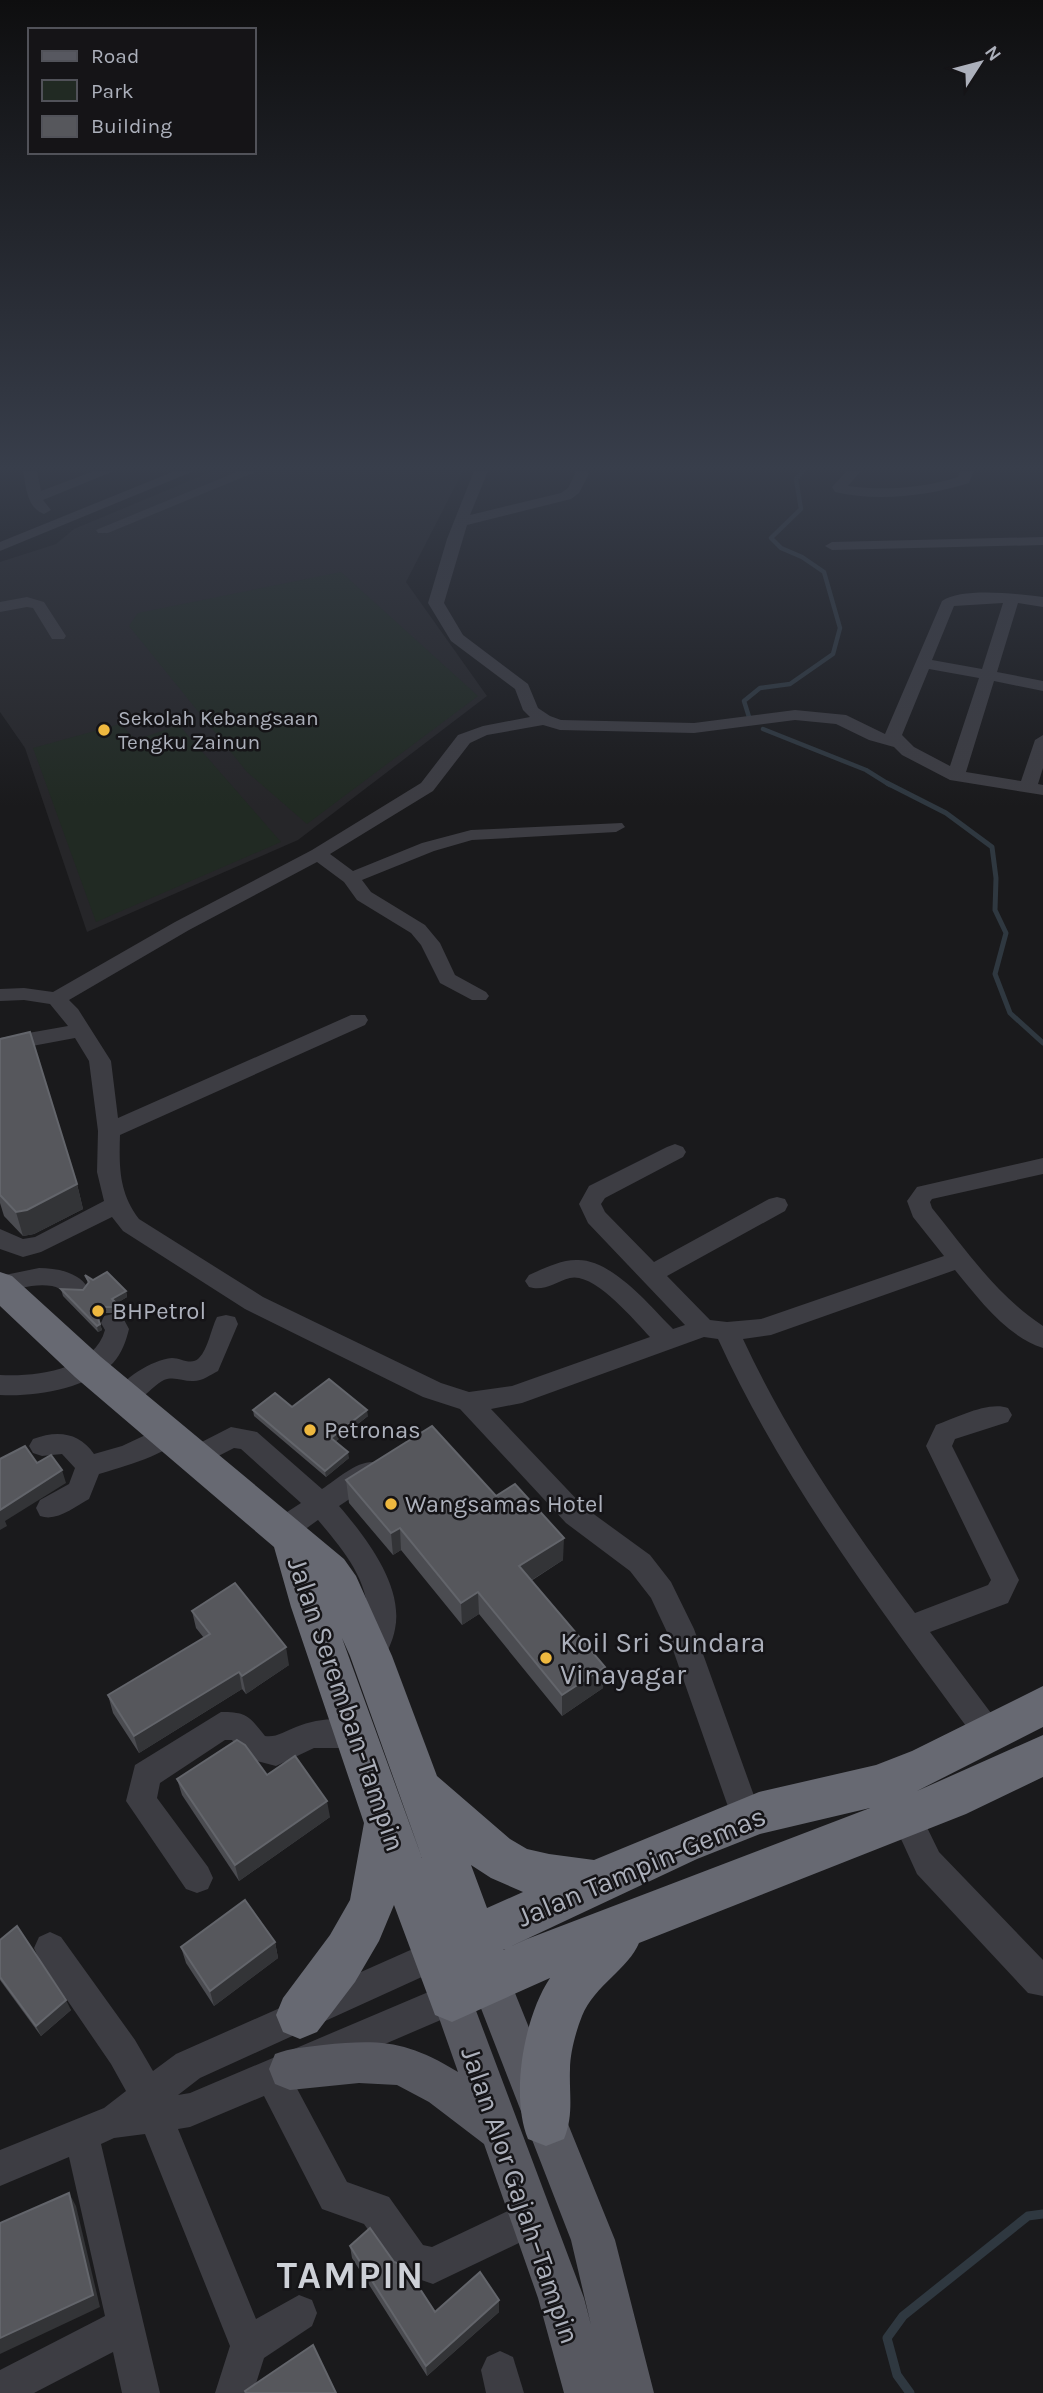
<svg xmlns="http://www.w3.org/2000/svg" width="1043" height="2393" viewBox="0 0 1043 2393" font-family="Karla,sans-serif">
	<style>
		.built { fill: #262629 }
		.green { fill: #212a23 }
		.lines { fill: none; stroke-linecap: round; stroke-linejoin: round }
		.stream-far2 { stroke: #2f3840; stroke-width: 4.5 }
		.stream-far1 { stroke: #2f3840; stroke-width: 5 }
		.stream { stroke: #2f3840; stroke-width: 9 }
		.minor { fill: #3d3d43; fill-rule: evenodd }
		.major { fill: #575860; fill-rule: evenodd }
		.highway { fill: #676972; fill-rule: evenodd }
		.wall { fill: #4b4c51 }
		.shaded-wall { fill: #333437 }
		.building { fill: #56575c; stroke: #63656b; stroke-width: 2 }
		.poi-dot { fill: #eeb83f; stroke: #151417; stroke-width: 2.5 }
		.labels { text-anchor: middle; stroke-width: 5; stroke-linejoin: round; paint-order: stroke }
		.far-poi-label { font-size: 21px; fill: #acb0bb; stroke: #151417; text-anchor: start }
		.poi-label { font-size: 24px; fill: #acb0bb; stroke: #151417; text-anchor: start }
		.near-poi-label { font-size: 28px; fill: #acb0bb; stroke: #151417; text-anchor: start }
		.near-street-label { font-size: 28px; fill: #acb0bb; stroke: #151417 }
		.near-district-label { font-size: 38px; font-weight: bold; letter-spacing: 2px; fill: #cdd0d7; stroke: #151417 }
	</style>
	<rect width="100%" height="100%" fill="#1a1a1c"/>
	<polygon class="built" points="213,471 463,471 406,582 487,696 298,840 87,932 25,748 0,712 0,562 56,544 74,529"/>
	<g class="green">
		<polygon points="341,572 478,696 307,824 247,772 129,626 138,613"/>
		<polygon points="120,724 136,740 179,725 281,842 96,922 33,748"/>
	</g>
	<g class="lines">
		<g class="stream-far2">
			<polyline points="749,717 744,701 760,688 790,684 833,654 840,628 824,572 802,557 781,548 771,538 801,509 796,479 803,471"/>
			<polyline points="763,729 866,770 890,785"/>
		</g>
		<polyline class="stream-far1" points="887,783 946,813 992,847 996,878 995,910 1006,933 995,974 1010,1013 1043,1043"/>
		<polyline class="stream" points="910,2393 897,2375 887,2338 903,2316 1028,2216 1043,2214"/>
		<g class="minor">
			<path d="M23,471h14l4,20 53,-20h20l-71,29 8,10 -7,4c-17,-6 -18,-27 -21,-43z"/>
			<polygon points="175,471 194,471 0,551 0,542"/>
			<polygon points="239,471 258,471 108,533 98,533 96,530"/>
			<path d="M474,471h14l-18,44 91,-22 7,-5 7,-14 -1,-3h13l2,3 -10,19 -8,6 -104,26 -23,78 19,32 65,49 10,24 12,8 11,4 133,3 101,-13 51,5 39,19 57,-133c20,-14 76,-7 101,-4v10l-25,-4 -21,69 46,9v10l-49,-10 -28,91 55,9 14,-41 8,-5v33l-5,16 5,1v10l-93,-15 -48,-25 -8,-8 -25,-7 -33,-16 -41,-4 -101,13 -134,-3 -17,-5 -56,10 -17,8 -37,48 -103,63 23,17 69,-28 49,-13 151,-7 3,4 -9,5 -144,8 -38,11 -72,29 9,12 54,33 15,18 15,32 31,17 3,4 -3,4h-14l-32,-17 -19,-38 -10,-12 -54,-33 -13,-18 -27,-20 -128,68 -120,70 9,9 33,52 7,57 233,-103h14l3,5 -3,5 -245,110c-1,32 -1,58 19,84l124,78 178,86 28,9 43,-6 138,-49c-16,-17 -56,-65 -80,-59 -15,4 -26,14 -41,9l-4,-6 4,-6c14,-6 31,-15 47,-15 35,-2 74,46 97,69l12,-4 -97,-102 -9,-19 10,-18 78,-39 8,-3 8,3 3,5 -3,5 -78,41 -4,6 4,8 49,50 115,-63 8,-2 8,2 3,6 -3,6 -118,65 43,44 17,2 34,-3 183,-63 -31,-39 -6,-16 10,-14 126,-29v16l-111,25 -2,3 2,6c34,42 65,88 111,118v22c-36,-11 -65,-50 -88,-78l-184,65 -28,4c46,99 107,187 172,274l73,-28 3,-5 -65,-134 10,-21c20,-7 52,-24 72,-17l4,7 -4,7 -53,17 -3,7 67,134 -11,23 -78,29 70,93 5,10 -5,10 -10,4 -10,-4c-96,-131 -194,-258 -262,-406l-14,-2 -182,66 -31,6 93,98 66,48 21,27 23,47 68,189 -4,10 -11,5 -11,-5 -4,-10 -66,-188 -15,-32 -21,-27 -64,-48 -106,-114 -37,-12 -178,-88 -122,-78 -11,-14 -71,35 -18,5 -23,-8v-20l23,10 12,-2 69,-36 -7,-29 1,-41 -9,-70 -14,-23 -75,14v-14l68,-12 -18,-22 -26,-4 -24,1v-12l24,-1 29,4 122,-70 137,-72 109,-67 37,-48 25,-9 47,-9 -7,-7 -8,-21 -64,-48 -23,-38 19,-64zM1003,603l-21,66 -50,-9 22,-54zM929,669l50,9 -29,88 -36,-19 -12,-12z"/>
			<path d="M847,471h14l-13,15c35,5 76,2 110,-9l2,-6h14l-5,12c-41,13 -92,19 -134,9l-3,-5z"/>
			<polygon points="1043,537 1043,545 832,550 825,546 832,542"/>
			<polygon points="27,597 44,602 66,636 64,639 52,639 33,608 27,607 0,612 0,602"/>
			<path d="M39,1268c17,0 40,4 49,20l-4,6c-14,5 -19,-5 -32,-8 -17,-3 -36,3 -52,8v-18z"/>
			<path d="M113,1314l9,2 7,13c-3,12 -7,24 -16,34 -27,26 -78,34 -113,32v-20c36,2 94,-5 105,-45l-4,-7 3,-7z"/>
			<path d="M226,1315l9,2 3,7 -20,47c-8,4 -17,11 -26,10 -10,0 -18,-5 -28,-1 -17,9 -27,31 -48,24l-4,-7c10,-18 39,-37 60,-39 9,0 19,8 27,0 9,-9 12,-29 18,-41z"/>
			<path d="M169,1424l9,3 4,7c-11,21 -61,33 -83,40l-10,25c-15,8 -32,23 -49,17l-4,-8 4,-8 29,-16 6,-16 -13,-14 -20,2 -9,-3 -4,-7 4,-7c24,-9 46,-7 61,15l28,-8z"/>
			<path d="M231,1427l26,5 65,57c17,-11 38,-32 58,-26l4,8 -4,8 -41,27c26,30 65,80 56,123 -2,12 -9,25 -14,36l-10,4 -10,-4 -4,-9c3,-9 10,-21 11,-31 3,-43 -24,-74 -50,-105 -15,10 -29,25 -48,19l-4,-8 4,-8 31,-20 -60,-54 -7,-1 -39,20 -9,-4 -4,-7 4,-7z"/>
			<path d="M221,1712c26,0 28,4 44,24 11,2 20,-5 31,-9 22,-9 49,-11 71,-3l5,10 -5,10 -10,4h-43l-38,18 -31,-8 -13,-18h-7l-65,43 -3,15 51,69 5,11 -5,11 -11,4 -11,-4 -60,-88 9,-36z"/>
			<polygon points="906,1802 917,1807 939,1852 1043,1960 1043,1996 1028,1993 917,1874 891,1817 895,1807"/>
			<polygon points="50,1932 61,1937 135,2040 153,2071 176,2054 424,1944 435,1939 446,1944 451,1955 446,1966 200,2078 178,2095 190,2093 452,1982 464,1986 468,1998 464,2010 294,2083 347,2182 389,2197 423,2245 432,2247 531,2200 544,2205 549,2218 544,2231 433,2284 398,2272 364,2224 322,2209 264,2096 190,2127 178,2129 256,2319 299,2295 312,2300 317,2313 312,2326 264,2358 253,2393 215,2393 230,2346 145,2134 114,2138 101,2144 160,2393 122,2393 113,2352 34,2393 0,2393 0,2370 105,2316 69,2157 0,2186 0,2150 104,2108 126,2091 111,2064 39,1959 34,1948 39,1937"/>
			<polygon points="500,2351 513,2357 524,2393 486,2393 481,2370 487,2357"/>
		</g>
		<path class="major" d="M490,1960l14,6 111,274 39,153h-90l-26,-95 -54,-154 -55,-42 -32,-17 -38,-2 -69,7 -15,-6 -6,-15 6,-15c16,-6 31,-7 48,-9 58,-6 84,-4 135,27l-26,-74 6,-14 14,-6 14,6 118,314 7,27 -20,-85 -101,-260 6,-14z"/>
		<path class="highway" d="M0,1272l12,4 89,81 243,202 12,17 36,80 45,120 73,63 17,10 22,5 45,6 165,-68 117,-27 36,-14 131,-65v41l-126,64 126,-56v42l-77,37 -327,129c-10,25 -45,43 -57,73 -6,15 -12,37 -12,53 -1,25 4,46 -6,70l-18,7 -18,-7c-18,-44 -4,-122 22,-161l-98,44 -17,-7 -41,-110 -15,36 -24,41 -38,50 -17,7 -17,-7 -7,-17 7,-17 47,-63 20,-35 14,-77 -73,-216 -17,-60 -199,-170 -75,-71zM342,1638l8,18 72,202zM870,1808l-343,131 -24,11 194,-91 63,-25zM471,1865l20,13 32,14 -36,16z"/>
	</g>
	<g class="wall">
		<polygon points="0,1039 77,1184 83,1209 34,1234 23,1236 4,1216 0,1203"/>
		<polygon points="85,1275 93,1280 126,1291 127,1297 117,1303 120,1307 122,1313 103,1313 99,1321 102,1330 98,1332 63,1296 61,1289 83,1290 88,1283"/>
		<polygon points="253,1410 368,1416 335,1442 349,1458 326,1477 254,1416"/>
		<polygon points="346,1480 496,1496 563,1560 531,1581 603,1688 562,1716 479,1614 462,1625 401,1550 393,1555 349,1503"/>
		<polygon points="192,1611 289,1665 246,1694 242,1689 139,1753 113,1713 108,1695 204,1638 196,1628"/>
		<polygon points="267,1775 330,1817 239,1881 182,1795 177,1779"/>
		<polygon points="0,1940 71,2010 41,2036 0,1980"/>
		<polygon points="275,1942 278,1958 214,2006 186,1963 181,1947"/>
		<polygon points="350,2246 394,2262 435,2312 499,2300 499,2312 427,2376 352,2258"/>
	</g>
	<g class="shaded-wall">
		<polygon points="77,1184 83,1209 34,1234 23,1236 16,1212"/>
		<polygon points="126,1291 127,1297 114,1305 112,1299"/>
		<polygon points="102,1307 103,1313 99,1322 97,1316"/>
		<polygon points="100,1324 102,1330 98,1332 97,1326"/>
		<polygon points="367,1410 368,1416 332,1444 331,1438"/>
		<polygon points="348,1452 349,1458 326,1477 325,1471"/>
		<polygon points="62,1470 66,1483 5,1521 7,1526 0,1530 0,1510"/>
		<polygon points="400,1528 401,1550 393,1555 391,1533"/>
		<polygon points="564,1538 563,1560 519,1588 519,1566"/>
		<polygon points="478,1592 479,1614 462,1625 461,1603"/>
		<polygon points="286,1647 289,1665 246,1694 242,1676"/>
		<polygon points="605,1667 603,1688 562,1716 562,1695"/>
		<polygon points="239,1672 242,1689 139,1753 134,1736"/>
		<polygon points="327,1801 330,1817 239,1881 235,1865"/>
		<polygon points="275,1942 278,1958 214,2006 210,1991"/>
		<polygon points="66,2000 71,2010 41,2036 36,2026"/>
		<polygon points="69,2193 76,2206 100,2307 0,2354 0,2338"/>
		<polygon points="499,2300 499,2312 427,2376 426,2366"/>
	</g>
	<g class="building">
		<polygon points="30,1032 77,1184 27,1210 16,1212 0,1195 0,1039"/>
		<polygon points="107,1272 126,1291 112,1299 120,1307 102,1307 97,1316 100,1324 97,1326 61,1289 83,1290 89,1282 85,1275 93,1280"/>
		<polygon points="329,1379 367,1410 331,1438 348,1452 325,1471 253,1410 275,1393 292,1407"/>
		<polygon points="432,1426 496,1496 515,1484 564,1538 519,1566 605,1667 562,1695 478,1592 461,1603 400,1528 391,1533 346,1480"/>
		<polygon points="25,1446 37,1463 51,1455 62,1470 0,1510 0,1459"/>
		<polygon points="235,1583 286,1647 242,1676 239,1672 134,1736 108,1695 210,1634 192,1611"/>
		<polygon points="237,1740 245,1745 267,1775 295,1756 327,1801 235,1865 177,1779"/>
		<polygon points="245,1900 275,1942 210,1991 181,1947"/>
		<polygon points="17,1926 66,2000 36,2026 0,1977 0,1940"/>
		<polygon points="69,2193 93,2295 0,2338 0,2223"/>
		<polygon points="370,2228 394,2262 405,2266 435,2312 480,2272 499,2300 426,2366 350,2246"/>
		<polygon points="313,2345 336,2393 246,2393 245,2391"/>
	</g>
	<linearGradient id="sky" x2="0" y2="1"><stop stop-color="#0e0e0f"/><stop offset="0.58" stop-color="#383e4b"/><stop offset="1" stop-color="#383e4b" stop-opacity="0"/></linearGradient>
	<rect width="1043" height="806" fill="url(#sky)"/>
	<g class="poi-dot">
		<circle cx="104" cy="730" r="7"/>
		<circle cx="98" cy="1311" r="7"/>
		<circle cx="310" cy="1430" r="7"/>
		<circle cx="391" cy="1504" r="7"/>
		<circle cx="546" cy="1658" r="7"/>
	</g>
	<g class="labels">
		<g class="far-poi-label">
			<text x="118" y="725">Sekolah Kebangsaan<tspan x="118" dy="24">Tengku Zainun</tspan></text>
		</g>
		<g class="poi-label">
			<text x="112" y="1319">BHPetrol</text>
			<text x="324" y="1438">Petronas</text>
			<text x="405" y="1512">Wangsamas Hotel</text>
		</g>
		<g class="near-poi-label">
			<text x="560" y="1652">Koil Sri Sundara<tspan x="560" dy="32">Vinayagar</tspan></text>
		</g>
		<g class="near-street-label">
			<text transform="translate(347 1704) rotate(71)" y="10">Jalan Seremban-Tampin</text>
			<text transform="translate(641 1866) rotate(-23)" y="10">Jalan Tampin-Gemas</text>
			<text transform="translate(521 2195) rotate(71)" y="10">Jalan Alor Gajah–Tampin</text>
		</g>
		<g class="near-district-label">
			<text x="351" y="2288">TAMPIN</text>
		</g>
	</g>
	<rect x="28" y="28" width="228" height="126" fill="#151417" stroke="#515259" stroke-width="2"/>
	<rect x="42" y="51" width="35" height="10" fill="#575860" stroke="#515259" stroke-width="2"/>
	<text x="91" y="63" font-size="21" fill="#acb0bb">Road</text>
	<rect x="42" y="80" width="35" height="21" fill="#212a23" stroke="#515259" stroke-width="2"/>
	<text x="91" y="98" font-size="21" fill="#acb0bb">Park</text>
	<rect x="42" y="116" width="35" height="21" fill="#56575c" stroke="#515259" stroke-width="2"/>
	<text x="91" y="133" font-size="21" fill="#acb0bb">Building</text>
	<g transform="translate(980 63) rotate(54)" stroke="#151417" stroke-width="5" paint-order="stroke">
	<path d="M0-5L12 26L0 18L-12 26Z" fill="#acb0bb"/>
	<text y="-10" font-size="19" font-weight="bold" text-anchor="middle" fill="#acb0bb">N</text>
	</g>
</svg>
